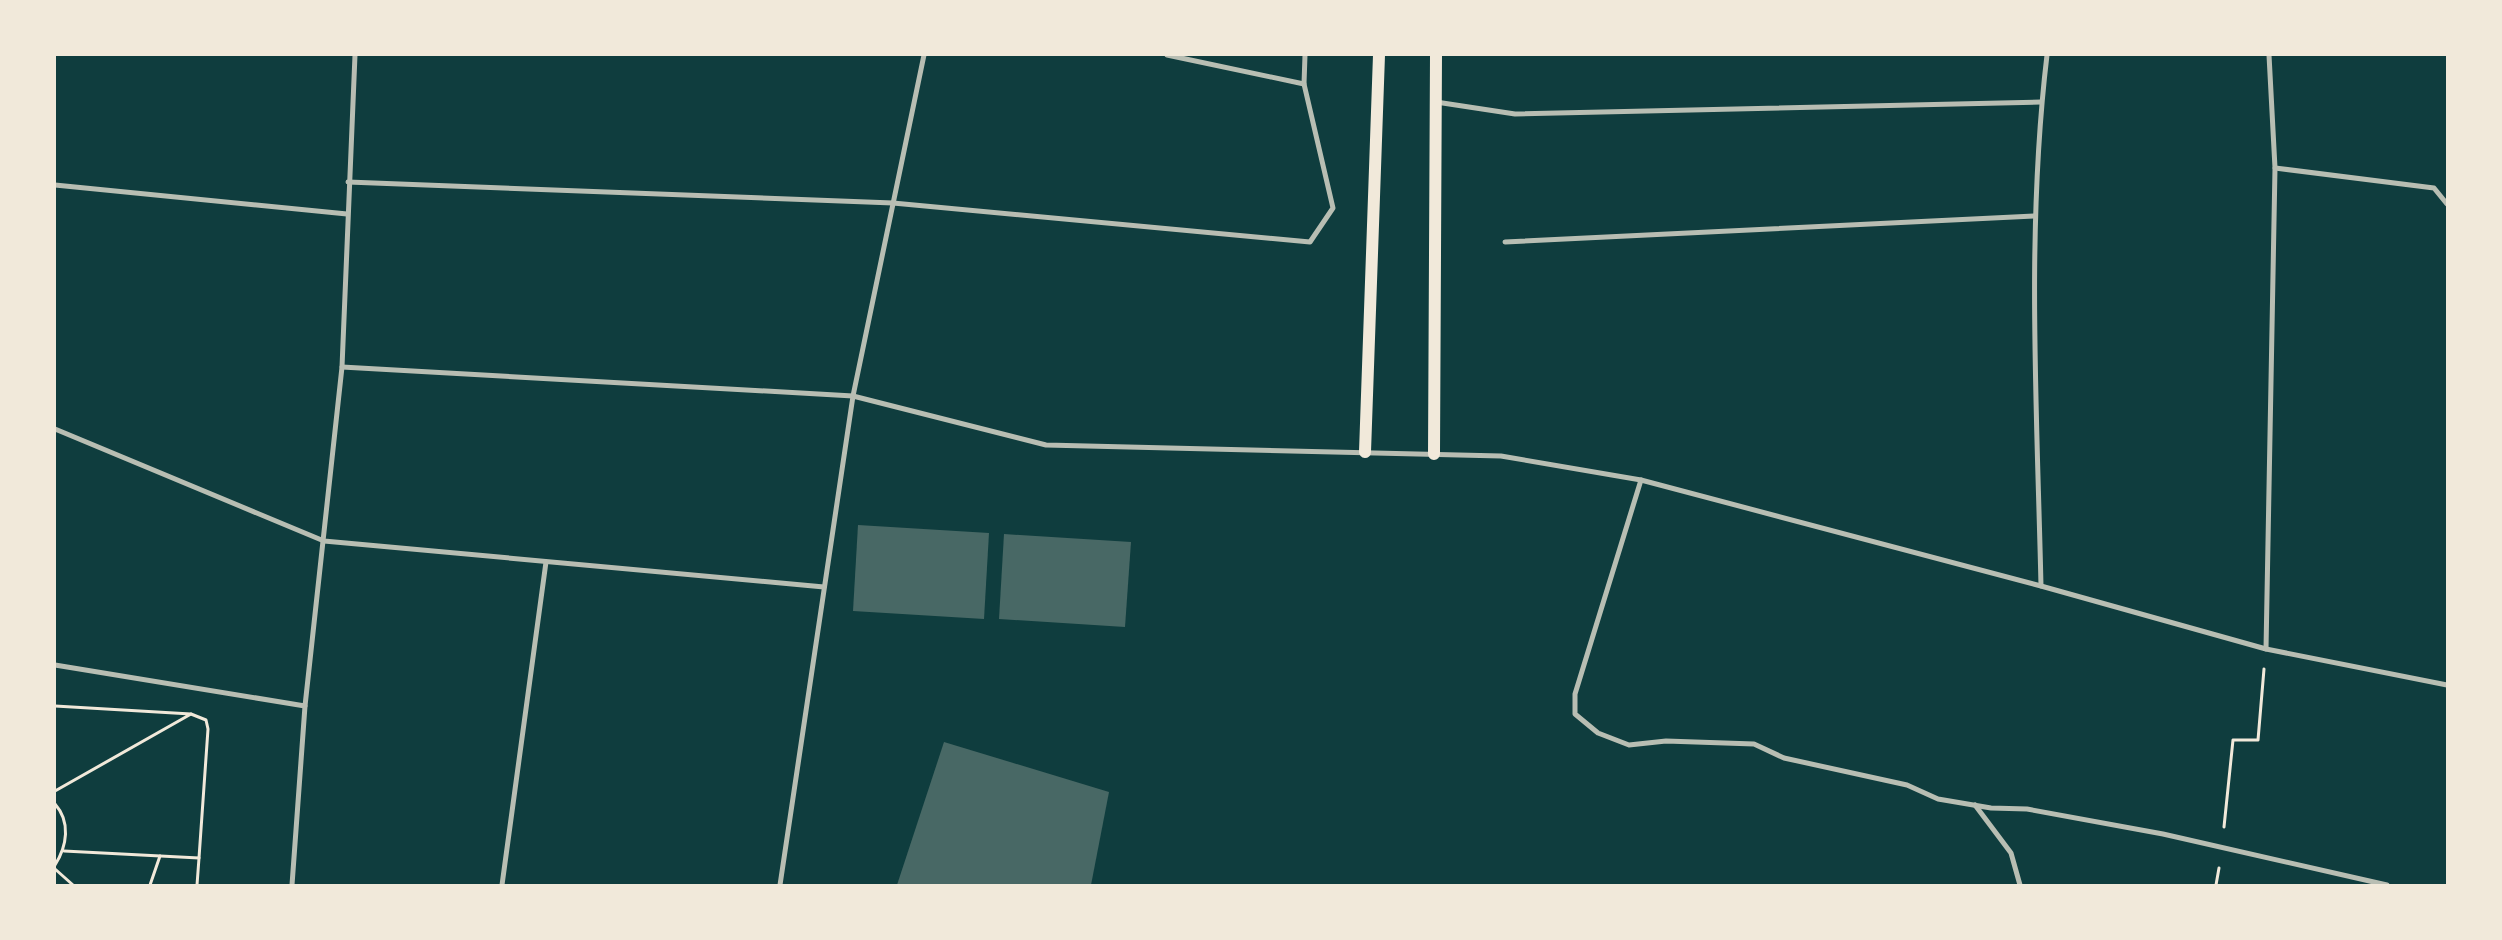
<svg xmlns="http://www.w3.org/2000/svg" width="2502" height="940" viewBox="0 0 2502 940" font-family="'Titillium Web',sans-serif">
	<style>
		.building { fill: #486865 }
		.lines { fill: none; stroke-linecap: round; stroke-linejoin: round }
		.path { stroke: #f1e9da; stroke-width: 3 }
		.minor { stroke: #b8beb3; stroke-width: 5 }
		.primary { stroke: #f1e9da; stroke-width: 12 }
	</style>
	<rect width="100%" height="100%" fill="#0f3d3e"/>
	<g class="building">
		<polygon points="858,525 989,533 984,619 853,611"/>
		<polygon points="1004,534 1131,542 1125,627 999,619"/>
		<polygon points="944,742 1109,792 1091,885 897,885"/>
	</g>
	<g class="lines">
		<g class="path">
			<polyline points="55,706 191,714 55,791"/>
			<path d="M55,804c16,18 12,42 0,61"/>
			<polyline points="2224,827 2233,740 2258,740 2264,669"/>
			<polyline points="64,851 199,858 208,729 206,720 191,714"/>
			<polyline points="55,869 73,885"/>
			<polyline points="150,885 160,856"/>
			<polyline points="197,885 199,858"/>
			<polyline points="2216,885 2219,868"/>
		</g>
		<g class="minor">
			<polyline points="1167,55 1304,84"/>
			<polyline points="1436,102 1515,114 2041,102"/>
			<polyline points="2275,168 2434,188 2447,204"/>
			<polyline points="348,182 893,203 1310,242 1333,208 1304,84 1305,55"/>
			<polyline points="55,185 347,214"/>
			<polyline points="1505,242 2034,216"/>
			<polyline points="342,367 853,396 1046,445 1501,456 1641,480 2041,586 2266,649 2447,685"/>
			<polyline points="55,429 324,541 824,587"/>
			<polyline points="1641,480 1575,694 1575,714 1598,733 1629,745 1666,741 1754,744 1784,758 1907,785 1938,799 1991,808 2027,809 2163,834 2387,885"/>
			<path d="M2041,586c-4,-177 -15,-355 6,-531"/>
			<polyline points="2266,649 2275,168 2269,55"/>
			<polyline points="55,665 305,706"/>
			<polyline points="1975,805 2011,853 2020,885"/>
			<polyline points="292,885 305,706 342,367 355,55"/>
			<polyline points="502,885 546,562"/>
			<polyline points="780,885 853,396 924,55"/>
		</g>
		<g class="primary">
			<polyline points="1365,452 1379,55"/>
			<polyline points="1434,454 1436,55"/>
		</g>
	</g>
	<rect width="2502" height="940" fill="none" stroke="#f1e9da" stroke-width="112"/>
</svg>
